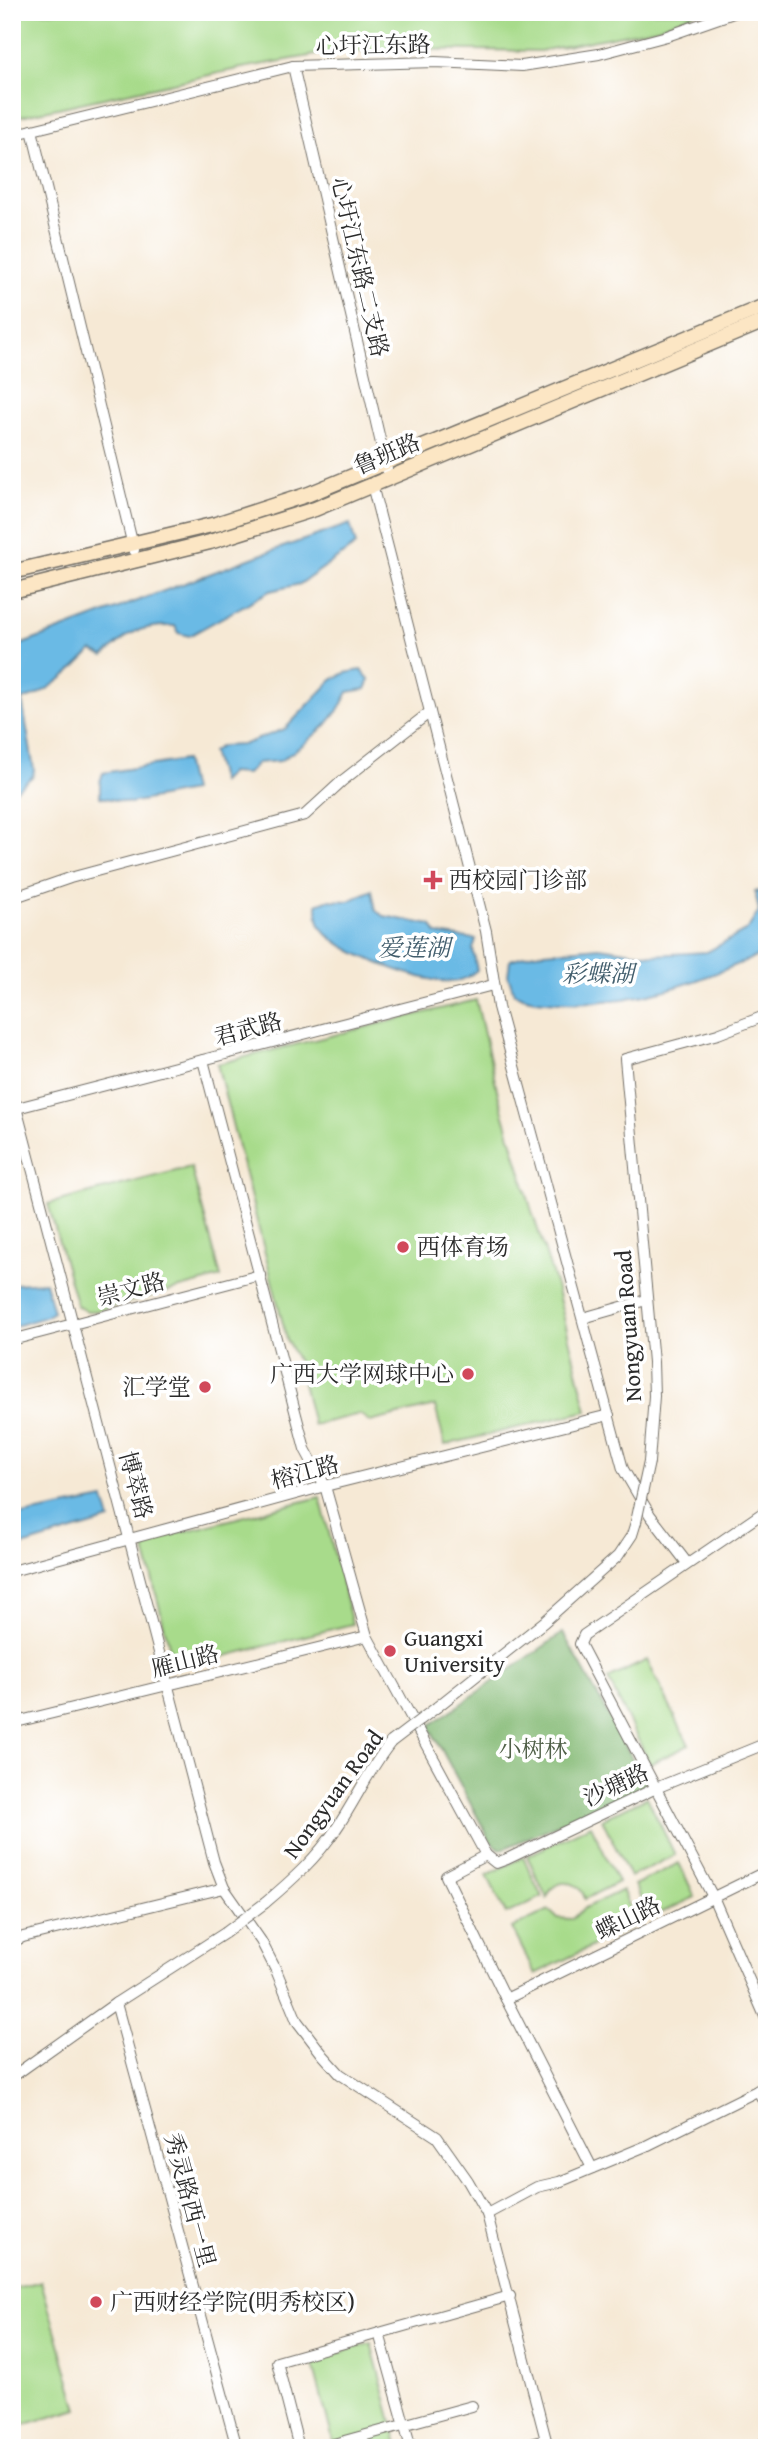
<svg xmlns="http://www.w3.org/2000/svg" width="779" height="2460" viewBox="0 0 779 2460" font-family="'Gentium Book Plus','Noto Serif SC',serif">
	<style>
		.green { fill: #a8db8b; stroke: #6a835b; stroke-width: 2 }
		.forest { fill: #86bb77; stroke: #587351; stroke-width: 2 }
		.water { fill: #6abae5; stroke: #4a7288; stroke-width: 2 }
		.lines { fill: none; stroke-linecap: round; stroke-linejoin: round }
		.minor-casing { stroke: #726e66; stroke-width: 12 }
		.secondary-casing { stroke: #726e66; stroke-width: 17 }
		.minor { stroke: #fff; stroke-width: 10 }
		.secondary { stroke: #fce6c4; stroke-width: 14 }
		.minor-bridge-casing { stroke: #726e66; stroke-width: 12; stroke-linecap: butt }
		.minor-bridge { stroke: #fff; stroke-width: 10 }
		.poi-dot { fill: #d1495b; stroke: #fff; stroke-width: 2.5 }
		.labels { text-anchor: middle; stroke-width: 7; stroke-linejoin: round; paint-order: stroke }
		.street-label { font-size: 23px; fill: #2b2b2b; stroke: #fff }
		.poi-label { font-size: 23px; fill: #2b2b2b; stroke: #fff; text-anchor: start }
		.park-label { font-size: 23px; fill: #506048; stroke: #fff }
		.water-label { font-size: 24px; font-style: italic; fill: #415d6c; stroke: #fff }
	</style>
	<rect width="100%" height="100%" fill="#fff"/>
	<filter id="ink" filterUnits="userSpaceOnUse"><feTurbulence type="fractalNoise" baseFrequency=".0143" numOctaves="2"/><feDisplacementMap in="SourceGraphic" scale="14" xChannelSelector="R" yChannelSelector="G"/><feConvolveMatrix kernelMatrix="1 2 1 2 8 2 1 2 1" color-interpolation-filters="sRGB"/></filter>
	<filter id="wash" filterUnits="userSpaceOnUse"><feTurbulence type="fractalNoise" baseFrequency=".00686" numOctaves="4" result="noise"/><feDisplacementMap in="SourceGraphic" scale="28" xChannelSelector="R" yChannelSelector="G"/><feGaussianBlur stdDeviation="1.57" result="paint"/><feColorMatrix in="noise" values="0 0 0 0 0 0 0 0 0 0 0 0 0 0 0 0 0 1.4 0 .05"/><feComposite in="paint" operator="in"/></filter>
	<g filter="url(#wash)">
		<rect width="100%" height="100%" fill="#f6e9d5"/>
		<g class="green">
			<polygon points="12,12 698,12 658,28 540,51 389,49 327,53 242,68 12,118"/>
			<polygon points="476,1000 499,1098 531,1208 556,1286 587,1411 445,1445 435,1406 370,1422 360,1414 313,1425 298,1362 287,1340 217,1064"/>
			<polygon points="191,1167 221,1277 96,1311 86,1311 77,1306 48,1204"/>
			<polygon points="320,1497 352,1624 175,1669 143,1542"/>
			<polygon points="647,1660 689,1745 650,1764 608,1679"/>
			<polygon points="647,1797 675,1855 630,1877 602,1819"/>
			<path d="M591,1825l27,57 -33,17c-6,-21 -31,-22 -38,-1l-20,-42z"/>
			<polygon points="523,1857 542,1897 506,1914 487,1875"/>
			<polygon points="679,1863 695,1897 650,1918 634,1885"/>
			<polygon points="622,1890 638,1924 535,1974 512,1928 549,1910 557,1918 572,1919 583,1909"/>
			<polygon points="41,2281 78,2409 19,2426 12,2403 12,2289"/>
			<polygon points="371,2343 399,2448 335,2448 312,2361"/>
		</g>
		<polygon class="forest" points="563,1633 647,1785 503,1849 498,1848 491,1842 429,1726"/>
		<g class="water">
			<path d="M350,524l6,21 -56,39 -30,7 -81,45 -11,-3 -3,-7c-37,-1 -45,6 -71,30l-12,-5c-18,18 -44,43 -70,49l12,70 -1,6 -21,17v-145l245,-92z"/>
			<polygon points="361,670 370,680 366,689 348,692 339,709 326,725 304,744 280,761 257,763 247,774 230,773 221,782 212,752 221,746 242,745 285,729 332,680 345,673"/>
			<polygon points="185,760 192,791 130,803 100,797 100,782 103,773"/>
			<path d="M372,890l4,21 8,5 47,9 6,9 39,5 -3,10 4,21c-6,5 -12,9 -19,11 -27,6 -127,-30 -138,-56 -3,-6 -3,-15 -3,-21l10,-4 22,1z"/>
			<path d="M755,891l12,1v60c-69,30 -130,54 -206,50 -17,-1 -32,-1 -47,-9l-6,-18 2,-15 24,-7 65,-6 55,8 53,-3 40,-22 12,-19z"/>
			<polygon points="45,1282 53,1312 45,1317 12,1327 12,1286 15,1284"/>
			<polygon points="104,1499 110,1520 12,1549 12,1517"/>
		</g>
	</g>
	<g filter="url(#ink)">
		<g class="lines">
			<g class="minor-casing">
				<g id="minor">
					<polyline points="293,66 389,478"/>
					<polyline points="32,130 134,550"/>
					<polyline points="12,135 293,66 435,62 522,66 599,54 667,36 736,12"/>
					<polyline points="372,485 486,931 498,1007 623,1469 650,1515 687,1563"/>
					<polyline points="12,898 70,878 305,815 342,781 430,712"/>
					<polyline points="203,1060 305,1449 325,1486 367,1636 486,1855 446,1876 506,1999 592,2168"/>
					<polyline points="12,1092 214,1862 224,1888 261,1941 276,1970 297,2021 323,2055 340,2074 437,2137 468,2181 487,2214 537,2187 559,2182 646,2146 767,2086"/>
					<polyline points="13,1109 493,985"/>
					<polyline points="583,1318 646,1300"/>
					<polyline points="12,1340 260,1275"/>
					<polyline points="649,1462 654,1396 653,1362 625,1059 718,1034 767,1015"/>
					<polyline points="767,1510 584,1635 580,1644 713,1897 767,2021"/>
					<polyline points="12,1571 325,1486 609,1415"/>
					<polyline points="437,1707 544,1622 618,1556 632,1535 636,1522"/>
					<polyline points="12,1723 367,1636"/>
					<polyline points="486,1855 496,1863 507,1859 656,1788 767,1743"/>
					<path d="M265,1903c26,-22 52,-45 71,-74 20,-29 33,-60 55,-87"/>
					<polyline points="12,1942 23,1937 224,1888"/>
					<polyline points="506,1999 767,1871"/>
					<polyline points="116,2003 237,2448"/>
					<polyline points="12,2077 116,2003 225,1933"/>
					<polyline points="758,2090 767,2108"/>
					<polyline points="487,2214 546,2440 551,2448"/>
					<polyline points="379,2333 411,2448"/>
					<polyline points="761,2444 765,2448"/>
					<polyline points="299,2448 277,2362 510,2296"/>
					<polyline points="319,2448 472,2406"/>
					<polyline points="517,2448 546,2440"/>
				</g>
			</g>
			<g class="secondary-casing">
				<g id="secondary">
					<polyline points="12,572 216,524 309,494 767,305"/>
					<polyline points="12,591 210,542 315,509 767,320"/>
				</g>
			</g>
			<use href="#minor" class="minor"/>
			<use href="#secondary" class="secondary"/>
			<g class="minor-bridge-casing">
				<g id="minor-bridge">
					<polyline points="636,1522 649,1462"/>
					<polyline points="391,1742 437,1707"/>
					<polyline points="225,1933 265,1903"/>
				</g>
			</g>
			<use href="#minor-bridge" class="minor-bridge"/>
		</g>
	</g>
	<g class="poi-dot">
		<path d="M429.5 869.5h7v7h7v7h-7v7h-7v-7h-7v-7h7z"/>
		<circle cx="403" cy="1247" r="7"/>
		<circle cx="468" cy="1374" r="7"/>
		<circle cx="205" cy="1387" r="7"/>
		<circle cx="390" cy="1651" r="7"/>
		<circle cx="96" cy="2302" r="7"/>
	</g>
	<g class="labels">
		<g class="street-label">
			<text transform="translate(373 45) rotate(-1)" y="8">心圩江东路</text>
			<text transform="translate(360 267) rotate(77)" y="8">心圩江东路二支路</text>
			<text transform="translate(387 454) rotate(-23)" y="8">鲁班路</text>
			<text transform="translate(248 1029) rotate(-15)" y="8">君武路</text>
			<text transform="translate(131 1289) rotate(-15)" y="8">崇文路</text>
			<text transform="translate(628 1326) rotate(-94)" y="8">Nongyuan Road</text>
			<text transform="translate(305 1472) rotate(-15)" y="8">榕江路</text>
			<text transform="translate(136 1485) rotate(75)" y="8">博萃路</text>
			<text transform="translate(185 1661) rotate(-14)" y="8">雁山路</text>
			<text transform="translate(616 1785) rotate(-25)" y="8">沙塘路</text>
			<text transform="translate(333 1794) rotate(-54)" y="8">Nongyuan Road</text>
			<text transform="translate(628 1918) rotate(-26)" y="8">蝶山路</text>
			<text transform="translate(190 2200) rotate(75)" y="8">秀灵路西一里</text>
		</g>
		<g class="poi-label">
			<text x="449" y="888">西校园门诊部</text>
			<text x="417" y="1255">西体育场</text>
			<text x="454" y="1382" text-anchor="end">广西大学网球中心</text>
			<text x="191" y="1395" text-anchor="end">汇学堂</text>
			<text x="404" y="1646">Guangxi<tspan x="404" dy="26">University</tspan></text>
			<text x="110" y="2310">广西财经学院(明秀校区)</text>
		</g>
		<g class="park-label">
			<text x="533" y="1757">小树林</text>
		</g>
		<g class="water-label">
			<text x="414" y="956">爱莲湖</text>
			<text x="598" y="982">彩蝶湖</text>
		</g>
	</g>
	<rect width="779" height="2460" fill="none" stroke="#fff" stroke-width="42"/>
</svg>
